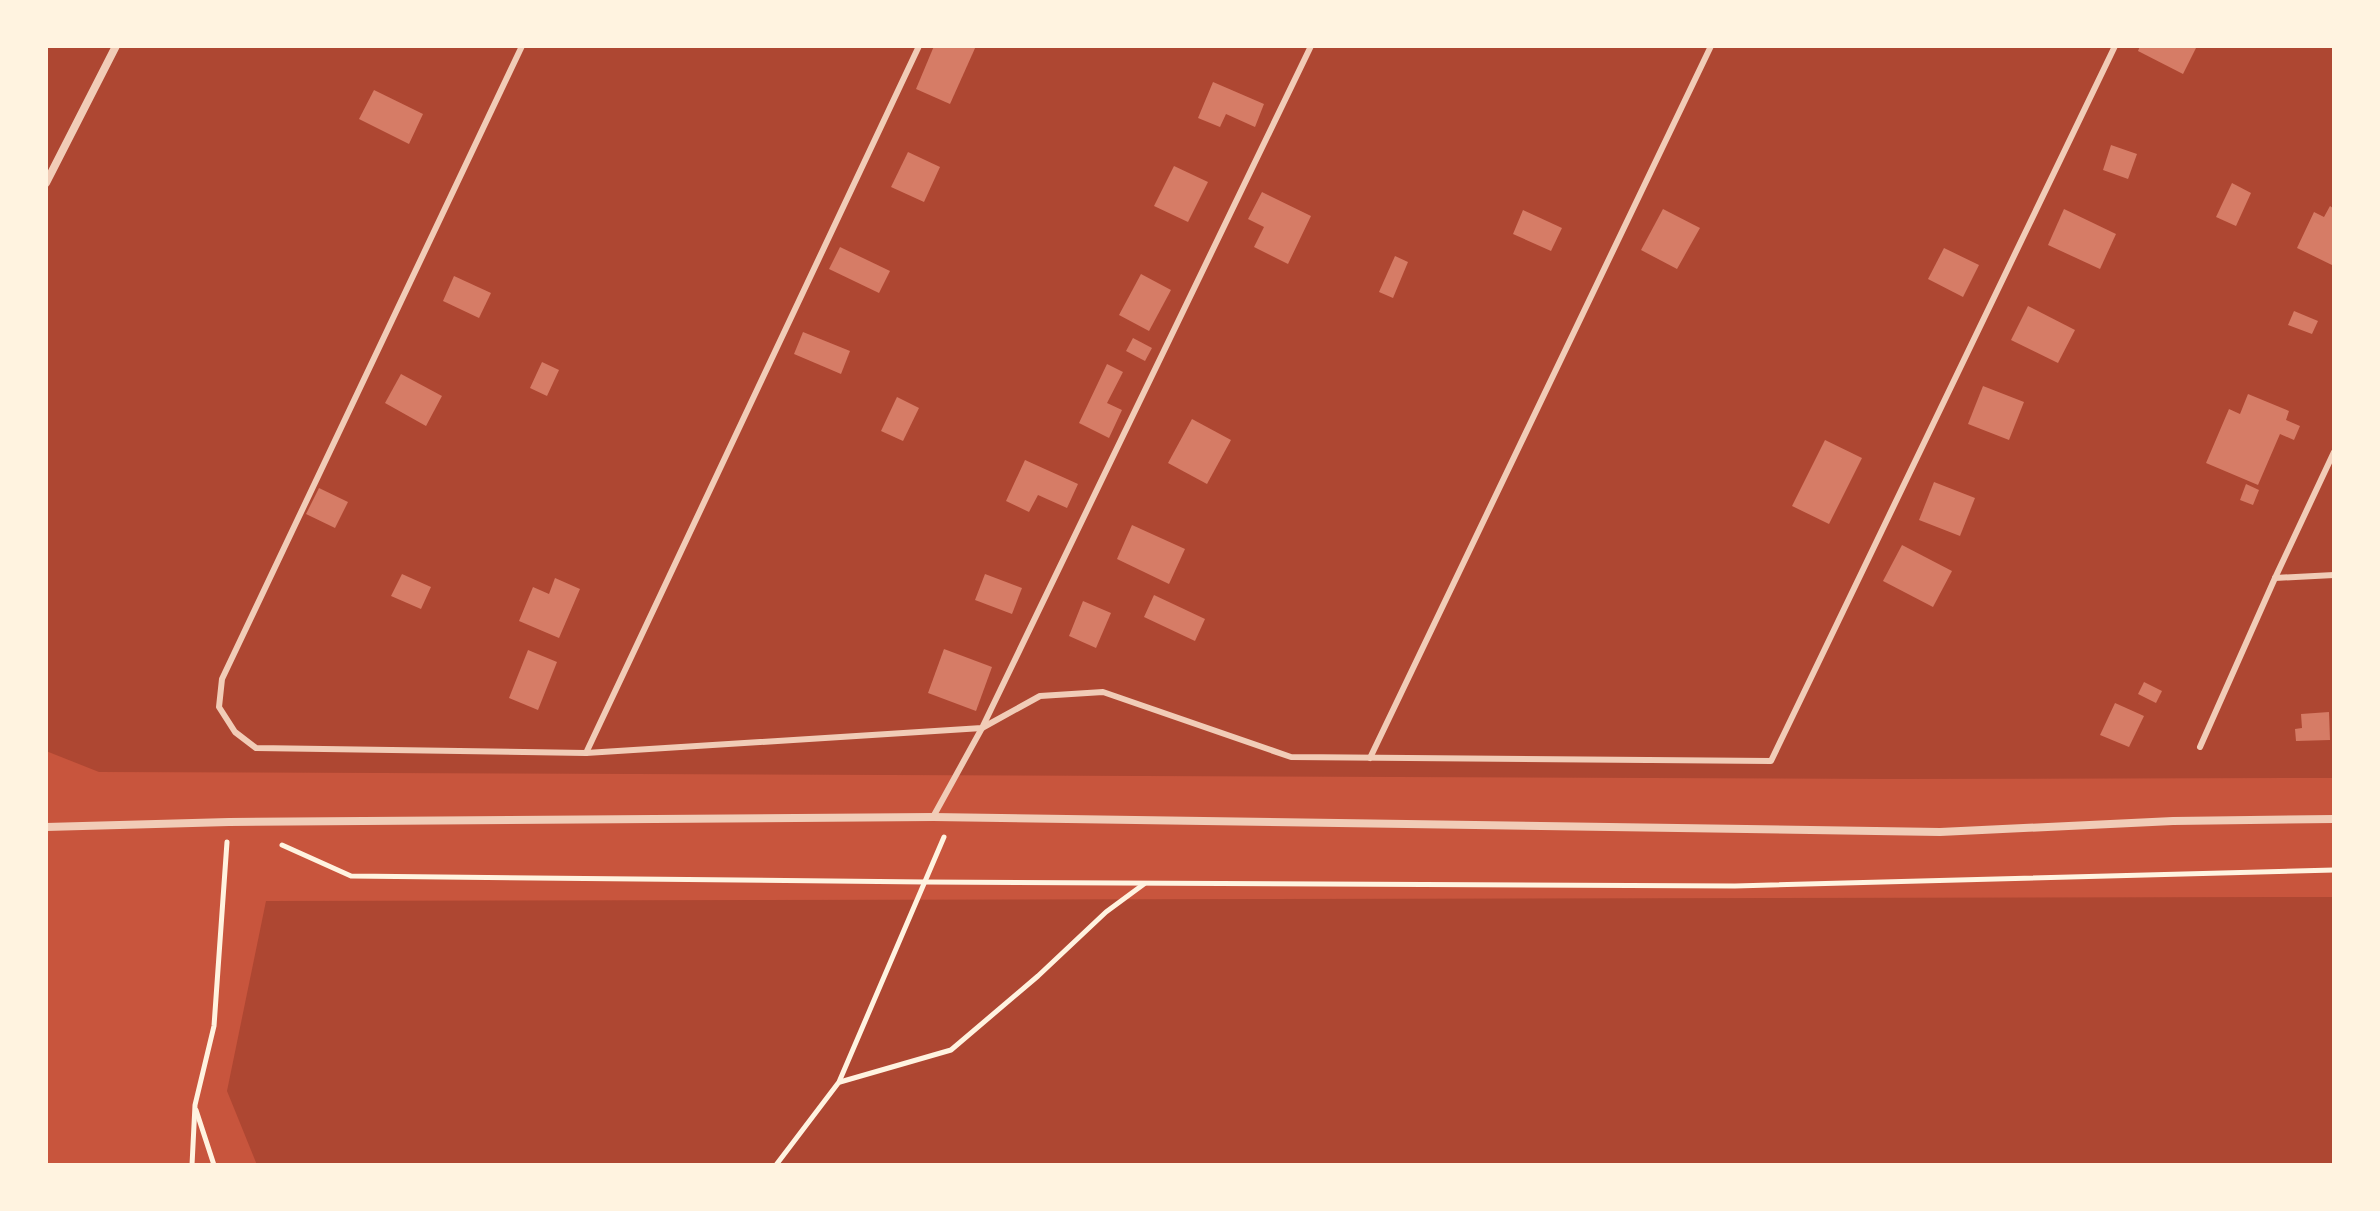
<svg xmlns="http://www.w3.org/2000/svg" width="2380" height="1211" viewBox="0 0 2380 1211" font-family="Raleway,sans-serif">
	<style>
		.green { fill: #ae4732 }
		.building { fill: #d67c66 }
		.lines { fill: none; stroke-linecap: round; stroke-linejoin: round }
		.path { stroke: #fff3e0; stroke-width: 5 }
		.service { stroke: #f1ccb7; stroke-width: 6 }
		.minor { stroke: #f1ccb7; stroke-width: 8 }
	</style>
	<rect width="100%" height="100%" fill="#c8553d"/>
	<g class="green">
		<polygon points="46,46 2334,46 2334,778 1890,779 99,772 46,751"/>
		<polygon points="2334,897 2334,1165 257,1165 227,1091 266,901"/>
	</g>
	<g class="building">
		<polygon points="934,46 976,46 950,104 916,89"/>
		<polygon points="2140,46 2197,46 2183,74 2138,51"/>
		<polygon points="1213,82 1264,104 1255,127 1226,114 1220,127 1198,118"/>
		<polygon points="374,90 423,114 409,144 359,119"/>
		<polygon points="2111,145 2137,154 2128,179 2103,170"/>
		<polygon points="908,152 940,167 924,202 891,187"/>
		<polygon points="1174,166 1208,182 1188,222 1154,206"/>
		<polygon points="2232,183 2251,193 2236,226 2216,217"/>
		<polygon points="1262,192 1311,216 1288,264 1254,247 1264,227 1248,219"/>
		<polygon points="2330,206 2334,209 2334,266 2297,248 2314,212 2324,217"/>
		<polygon points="1663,209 1700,228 1677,269 1641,250"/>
		<polygon points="2064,209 2116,234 2100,269 2048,245"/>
		<polygon points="1523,210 1562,228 1551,251 1513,234"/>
		<polygon points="840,247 890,271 879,293 829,269"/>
		<polygon points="1944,248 1979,265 1963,297 1928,279"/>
		<polygon points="1395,256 1408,262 1393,298 1379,292"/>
		<polygon points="1141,274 1171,290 1149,331 1119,315"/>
		<polygon points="454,276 491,293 479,318 443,301"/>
		<polygon points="2028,306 2075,330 2058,363 2011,340"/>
		<polygon points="2294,311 2318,321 2312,334 2288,325"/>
		<polygon points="803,332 850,351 841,374 794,354"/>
		<polygon points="1133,338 1152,348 1145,361 1126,351"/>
		<polygon points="542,362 559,370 547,396 530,388"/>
		<polygon points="1107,364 1123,372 1107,403 1122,410 1109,438 1079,423"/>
		<polygon points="401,374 442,396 426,426 385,403"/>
		<polygon points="1983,386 2024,402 2009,440 1968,424"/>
		<polygon points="2248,394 2289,411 2286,420 2300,426 2294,440 2280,434 2258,485 2206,463 2229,409 2240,414"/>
		<polygon points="897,397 919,408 903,441 881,431"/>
		<polygon points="1192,419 1231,440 1207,484 1168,463"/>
		<polygon points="1825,440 1862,458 1829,524 1792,506"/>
		<polygon points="1025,460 1078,484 1067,508 1038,495 1029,512 1006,501"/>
		<polygon points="1934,482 1975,498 1960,536 1919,520"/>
		<polygon points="2246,484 2259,490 2253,505 2240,500"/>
		<polygon points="319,488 348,502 335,528 306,514"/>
		<polygon points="1132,525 1185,549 1169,584 1117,559"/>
		<polygon points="1902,545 1952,571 1933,607 1883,581"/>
		<polygon points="402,574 431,587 421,609 391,596"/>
		<polygon points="985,574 1022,588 1012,614 975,600"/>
		<polygon points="555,578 580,589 559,638 519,621 533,587 549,594"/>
		<polygon points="1154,595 1205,619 1195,641 1144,617"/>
		<polygon points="1083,601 1111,613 1096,648 1069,636"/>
		<polygon points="944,649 992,667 976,711 928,693"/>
		<polygon points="528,650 557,662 538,710 509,698"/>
		<polygon points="2144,682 2162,691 2156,703 2138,694"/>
		<polygon points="2115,703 2144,716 2129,747 2100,735"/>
		<polygon points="2329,712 2330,740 2296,741 2295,729 2302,728 2301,714"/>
	</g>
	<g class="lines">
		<g class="path">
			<polyline points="282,845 351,876 925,882 1735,886 2334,870"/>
			<polyline points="840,1082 951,1050 1038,976 1106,912 1144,884"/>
			<polyline points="196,1110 214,1165"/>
			<polyline points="192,1165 195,1105 214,1026 227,842"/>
			<polyline points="776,1165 839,1082 944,837"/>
		</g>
		<g class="service">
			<polyline points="522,46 222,679 219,707 235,732 256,748 586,753 982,728 1040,696 1103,692 1291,757 1771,761 2115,46"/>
			<polyline points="2275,578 2334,575"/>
			<polyline points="2200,747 2275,578 2334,452"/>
			<polyline points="586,753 919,46"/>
			<polyline points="1370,758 1711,46"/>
			<polyline points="933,817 982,728 1311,46"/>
		</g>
		<g class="minor">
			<polyline points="46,183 116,46"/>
			<polyline points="46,827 229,822 933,817 1940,832 2173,821 2334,819"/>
		</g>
	</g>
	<rect width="2380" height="1211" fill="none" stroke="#fff3e0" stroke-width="96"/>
</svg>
